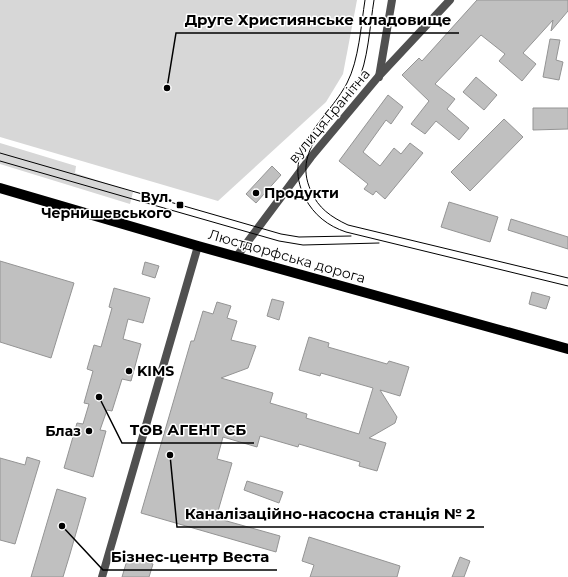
<svg xmlns="http://www.w3.org/2000/svg" width="568" height="577" viewBox="0 0 568 577" font-family="Montserrat,sans-serif">
	<style>
		.green { fill: #d7d7d7 }
		.building { fill: #c0c0c0; stroke: #949494 }
		.lines { fill: none; stroke-linecap: round; stroke-linejoin: round }
		.minor { stroke: #505050; stroke-width: 8 }
		.primary { stroke: #000; stroke-width: 10 }
		.tram { stroke: #000; stroke-width: 1 }
		.poi-dot { fill: #000; stroke: #fff; stroke-width: 1.5 }
		.labels { text-anchor: middle; stroke-width: 3; stroke-linejoin: round; paint-order: stroke }
		.street-label { font-size: 14px; fill: #000; stroke: #fff }
		.poi-label { font-size: 14px; font-weight: bold; fill: #000; stroke: #fff; text-anchor: start }
		.leader { fill: none; stroke: #000; stroke-width: 1.5 }
		.callout-dot { fill: #000; stroke: #fff; stroke-width: 1.5 }
		.callout-label { font-size: 15px; text-anchor: middle; font-weight: bold; fill: #000; stroke: #fff; stroke-width: 3; stroke-linejoin: round; paint-order: stroke }
	</style>
	<rect width="100%" height="100%" fill="#fff"/>
	<g class="green">
		<polygon points="0,0 357,0 343,74 326,102 218,201 0,137"/>
		<polygon points="0,143 76,166 75,173 133,192 130,204 0,164"/>
	</g>
	<g class="building">
		<polygon points="477,0 568,0 568,11 551,31 553,20 523,53 536,64 522,81 499,61 505,54 481,35 435,84 455,99 447,109 469,128 459,140 436,121 425,134 411,124 429,101 402,75 419,58 422,61"/>
		<polygon points="550,39 560,40 556,60 563,62 559,80 543,77"/>
		<polygon points="476,77 497,95 484,110 463,92"/>
		<polygon points="388,95 403,107 391,124 386,120 363,152 380,166 394,148 401,154 410,143 423,153 385,199 376,191 373,195 364,189 368,184 339,161"/>
		<polygon points="533,108 568,108 568,129 533,130"/>
		<polygon points="504,119 523,137 470,191 451,172"/>
		<polygon points="272,166 281,175 256,203 246,194"/>
		<polygon points="449,202 498,217 490,242 441,227"/>
		<polygon points="511,219 568,237 568,249 508,230"/>
		<polygon points="0,261 74,283 51,358 0,342"/>
		<polygon points="145,262 159,266 155,278 142,274"/>
		<polygon points="114,288 150,298 143,323 128,319 123,339 141,344 131,381 122,379 112,411 107,410 100,430 106,431 93,477 64,468 77,423 83,424 89,404 84,403 93,371 87,369 94,345 101,347 112,308 109,307"/>
		<polygon points="532,292 550,297 546,309 529,304"/>
		<polygon points="272,299 284,302 279,320 267,316"/>
		<polygon points="217,302 231,306 227,318 237,321 231,340 256,346 248,368 221,378 273,393 270,403 307,414 306,418 359,434 373,388 321,373 320,376 299,370 309,337 329,343 328,347 387,364 389,361 409,367 400,396 380,390 397,417 395,423 369,438 386,443 377,471 359,466 360,462 299,444 298,447 260,436 257,447 223,437 217,459 232,463 216,518 280,536 276,552 141,513 191,341 194,341 203,311 213,314"/>
		<polygon points="27,457 40,461 15,544 0,540 0,458 25,465"/>
		<polygon points="247,481 283,492 279,503 244,490"/>
		<polygon points="57,489 86,498 70,554 63,577 31,577"/>
		<polygon points="309,537 400,566 397,577 310,577 314,565 302,561"/>
		<polygon points="128,557 153,564 149,577 122,577"/>
		<polygon points="460,557 470,561 464,577 452,577"/>
	</g>
	<g class="lines">
		<g class="minor">
			<polyline points="379,77 392,0"/>
			<polyline points="237,256 311,157 378,77 450,0"/>
			<polyline points="102,577 198,246"/>
		</g>
		<polyline class="primary" points="0,188 198,246 568,349"/>
		<g class="tram">
			<path d="M365,0c-4,25 -6,60 -18,83 -20,38 -67,66 -42,115 9,17 23,28 41,34l222,54"/>
			<path d="M374,0c-4,24 -6,63 -17,83 -18,36 -67,63 -46,108 7,17 20,26 37,34l220,53"/>
			<polyline points="0,153 281,234 299,237 351,236"/>
			<polyline points="0,161 279,241 303,245 379,243"/>
		</g>
	</g>
	<g class="poi-dot">
		<circle cx="256" cy="193" r="4"/>
		<rect x="176" y="201" width="8" height="8" rx="2"/>
		<circle cx="129" cy="371" r="4"/>
		<circle cx="89" cy="431" r="4"/>
	</g>
	<g class="labels">
		<g class="street-label">
			<text transform="translate(329 116) rotate(-50)" y="5">вулиця Гранітна</text>
			<text transform="translate(287 256) rotate(16)" y="5">Люстдорфська дорога</text>
		</g>
		<g class="poi-label">
			<text x="264" y="198">Продукти</text>
			<text x="172" y="202" text-anchor="end">Вул.<tspan x="172" dy="16">Чернишевського</tspan></text>
			<text x="137" y="376">KIMS</text>
			<text x="81" y="436" text-anchor="end">Блаз</text>
		</g>
	</g>
	<path class="leader" d="M167 88L176 33H459M99 397L122 443H254M170 455L177 527H484M62 526L103 570H277"/>
	<g class="callout-dot">
		<circle cx="167" cy="88" r="4"/>
		<circle cx="99" cy="397" r="4"/>
		<circle cx="170" cy="455" r="4"/>
		<circle cx="62" cy="526" r="4"/>
	</g>
	<g class="callout-label">
		<text x="318" y="25">Друге Християнське кладовище</text>
		<text x="188" y="435">ТОВ АГЕНТ СБ</text>
		<text x="330" y="519">Каналізаційно-насосна станція № 2</text>
		<text x="190" y="562">Бізнес-центр Веста</text>
	</g>
</svg>
